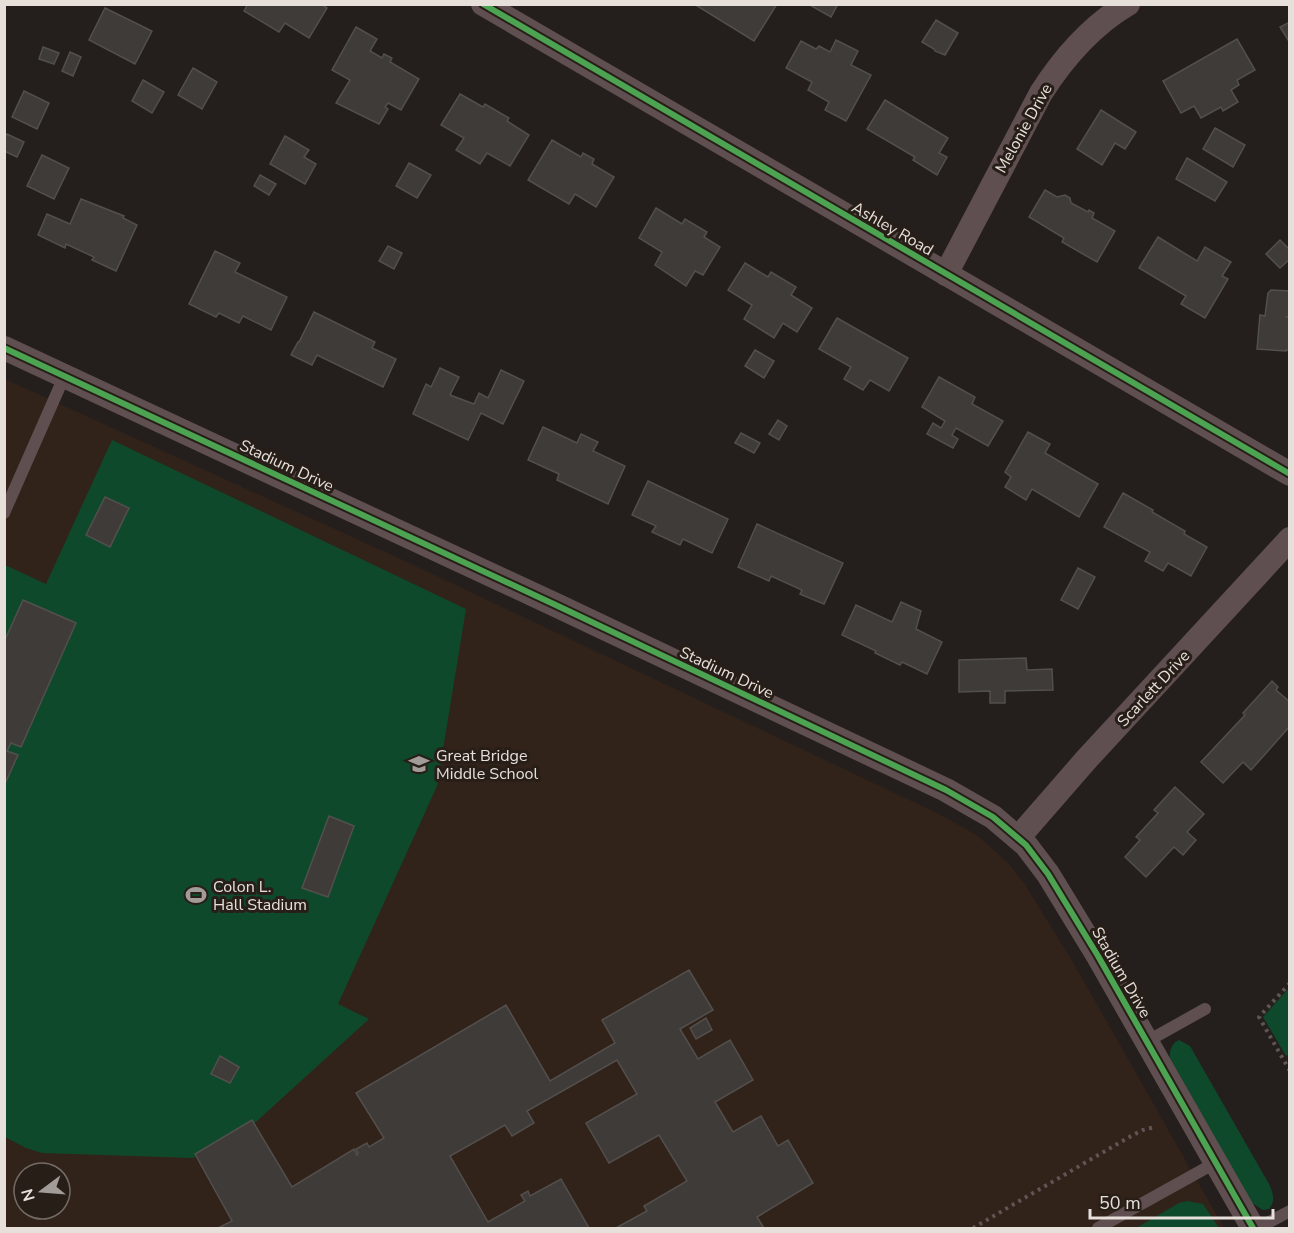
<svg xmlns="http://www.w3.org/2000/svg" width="1294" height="1233" viewBox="0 0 1294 1233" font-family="'Nunito Sans',sans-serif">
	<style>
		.built { fill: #31231a; fill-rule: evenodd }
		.green { fill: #0f492b }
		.building { fill: #3f3b38; stroke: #534f4c; stroke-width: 1.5 }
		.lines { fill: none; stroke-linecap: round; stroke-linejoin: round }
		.path { stroke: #605555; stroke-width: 4; stroke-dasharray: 3 4.5; stroke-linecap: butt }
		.lane { stroke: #604f51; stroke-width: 12 }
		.street { stroke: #604f51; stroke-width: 24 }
		.cycleway-casing { stroke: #281e18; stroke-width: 10 }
		.cycleway { stroke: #4ca352; stroke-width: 6 }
		.labels { text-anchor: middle; stroke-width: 6; stroke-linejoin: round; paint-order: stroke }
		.street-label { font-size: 16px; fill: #e6dfda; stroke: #281e18 }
		.poi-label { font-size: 16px; fill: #e6dfda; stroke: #281e18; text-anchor: start }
	</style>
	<rect width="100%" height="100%" fill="#241f1c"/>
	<path class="built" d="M5,379l398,181 536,254 39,22 29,26 17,21 46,74 154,271h-1219zM24,1173h36v36h-36z"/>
	<g class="green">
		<polygon points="112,440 466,609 437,786 338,1004 369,1019 257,1121 193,1158 42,1153 26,1148 5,1137 5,565 46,584"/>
		<polygon points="1289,988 1289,1054 1286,1056 1263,1017"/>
		<path d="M1179,1040l11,6 79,138c4,10 7,16 0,25l-6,1 -11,-7 -82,-145c-1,-7 2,-15 9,-18z"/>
		<polygon points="1187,1201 1203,1204 1219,1228 1136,1228 1179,1203"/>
	</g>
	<g class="building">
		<polygon points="248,4 321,4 327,8 309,38 285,23 279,32 244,11"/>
		<polygon points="694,4 777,4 754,41"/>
		<polygon points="808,4 838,4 831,17"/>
		<polygon points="105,8 152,31 135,64 89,40"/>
		<polygon points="936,20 958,33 945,55 935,51 934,49 922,42"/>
		<polygon points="1290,22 1290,43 1280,27"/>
		<polygon points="356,27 377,39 370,51 382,58 384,54 392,58 390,62 419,79 401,110 388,103 385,107 388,109 379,124 336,103 350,80 332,70"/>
		<polygon points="1237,39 1255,70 1237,80 1239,85 1231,90 1238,102 1223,111 1221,107 1201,118 1194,106 1181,113 1163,81"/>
		<polygon points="836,40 858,51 851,65 871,75 846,121 825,110 829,102 808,90 812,82 786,68 801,41 816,49 819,46 830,52"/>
		<polygon points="43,47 59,53 54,64 39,59"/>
		<polygon points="70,52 81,57 73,76 62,71"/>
		<polygon points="193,68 217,82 202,109 178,95"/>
		<polygon points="143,80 164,92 152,113 132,101"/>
		<polygon points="24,91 49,103 37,129 12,117"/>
		<polygon points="460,94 483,107 485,104 509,118 507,121 529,135 510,166 487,153 480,164 456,150 464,138 441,125"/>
		<polygon points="885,100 948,138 939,153 947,157 937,175 913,160 915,157 867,129"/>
		<polygon points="1101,110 1136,132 1125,149 1115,143 1102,165 1077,149"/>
		<polygon points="1215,128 1245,145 1233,167 1203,149"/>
		<polygon points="7,134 24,142 17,157 4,151 4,139"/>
		<polygon points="285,136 309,150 304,157 316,164 305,184 270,164"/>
		<polygon points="552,140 581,157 583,153 594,159 592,164 614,177 596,207 575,194 569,204 528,180"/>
		<polygon points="42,155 69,168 54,199 27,186"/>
		<polygon points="1187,158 1227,182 1215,201 1176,179"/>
		<polygon points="409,163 431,175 417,198 396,186"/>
		<polygon points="260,175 276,184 269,195 254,186"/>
		<polygon points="1045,190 1057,197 1065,195 1070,198 1071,203 1088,212 1089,210 1094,213 1092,218 1115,231 1097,262 1062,242 1064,238 1029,217"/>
		<polygon points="81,199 124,216 123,218 137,225 116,271 92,260 94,257 66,244 65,248 38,235 47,214 70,224"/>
		<polygon points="656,208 682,224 685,219 707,232 704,237 720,247 703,275 695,271 686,286 655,265 662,252 639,238"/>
		<polygon points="1158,237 1197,261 1205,247 1231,262 1222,276 1228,279 1205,318 1181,304 1186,296 1139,268"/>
		<polygon points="1280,240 1290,250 1290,259 1280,268 1266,254"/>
		<polygon points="388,246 402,253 394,269 379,261"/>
		<polygon points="215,251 240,263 235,272 287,297 271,330 243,316 239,323 219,313 216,317 189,304"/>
		<polygon points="745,263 768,277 771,272 796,287 791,295 812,308 797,332 783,323 774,338 744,319 752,305 728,290"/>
		<polygon points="1271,290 1290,291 1290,315 1287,317 1290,317 1290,350 1286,350 1286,351 1257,349 1260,315 1265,316 1268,293"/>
		<polygon points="314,312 375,342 372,348 396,359 383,387 317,355 312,365 291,355 298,342 299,342"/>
		<polygon points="837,318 908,358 889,391 870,380 863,390 844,379 851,367 819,349"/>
		<polygon points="755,350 774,361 764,378 745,366"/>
		<polygon points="440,368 459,377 450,395 474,404 479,393 488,398 501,370 524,381 503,424 481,413 468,440 413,414 426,384 431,387"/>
		<polygon points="939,377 975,397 972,404 1003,421 988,446 956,428 952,435 958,439 953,448 927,434 933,423 941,428 945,421 922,407"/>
		<polygon points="778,420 787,426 779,440 769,434"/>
		<polygon points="543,427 577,443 581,434 598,442 593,451 625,466 608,504 557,480 559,474 528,460"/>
		<polygon points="1028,432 1050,444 1045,453 1098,484 1079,517 1032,489 1026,500 1005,487 1011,477 1005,472"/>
		<polygon points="741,433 760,443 754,453 735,443"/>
		<polygon points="648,481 728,519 712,553 683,539 680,545 652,532 656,526 632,515"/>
		<polygon points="1123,493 1153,510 1152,512 1185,531 1184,534 1207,547 1191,576 1168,563 1163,571 1145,561 1150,552 1104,527"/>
		<polygon points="105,497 129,508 110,547 86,535"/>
		<polygon points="757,524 843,563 824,604 800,594 802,590 771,576 769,581 738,567"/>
		<polygon points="1078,568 1095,577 1078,609 1061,600"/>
		<polygon points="23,600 76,623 21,747 11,743 7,751 18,755 4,786 4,642"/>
		<polygon points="901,602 921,611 916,629 942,642 927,674 902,662 900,665 875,653 876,651 842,635 856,605 892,622"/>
		<polygon points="1026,658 1027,670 1052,669 1053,690 1005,691 1005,703 990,703 990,691 959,692 959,660"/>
		<polygon points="1272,681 1278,687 1276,690 1290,702 1290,726 1251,770 1243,762 1223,783 1201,762 1245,715 1243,713"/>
		<polygon points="1175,787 1204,814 1187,832 1196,840 1183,855 1174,847 1146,877 1125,857 1140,840 1136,837 1158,813 1154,810"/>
		<polygon points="329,816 354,826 328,897 302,888"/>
		<polygon points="689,970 713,1010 680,1029 698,1059 730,1040 753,1080 715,1102 733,1132 761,1116 778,1146 788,1140 813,1183 757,1217 764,1228 616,1228 647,1211 644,1206 687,1181 659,1135 609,1163 586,1123 637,1094 617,1060 527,1111 534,1123 512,1136 505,1125 450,1156 488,1222 525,1201 521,1195 528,1191 530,1196 561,1179 589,1228 218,1228 232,1221 195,1154 252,1120 292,1187 354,1149 357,1155 358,1153 356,1149 367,1143 369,1147 384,1138 356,1093 506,1005 550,1081 615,1043 602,1020"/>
		<polygon points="706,1018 712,1030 696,1039 690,1028"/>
		<polygon points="220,1056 239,1067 230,1083 211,1074"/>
	</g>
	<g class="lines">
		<g class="path">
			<polyline points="1290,983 1259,1017 1290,1071"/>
			<polyline points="973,1228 1131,1136 1143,1130 1155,1127"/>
		</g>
		<g class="lane">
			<polyline points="4,513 64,377"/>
			<polyline points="1146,1042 1205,1009"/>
			<polyline points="1098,1228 1215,1163"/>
			<polyline points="1258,1228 1290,1211"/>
		</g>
		<g class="street">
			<polyline points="483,4 1290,474"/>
			<path d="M946,274l95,-181c23,-36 50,-67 87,-89"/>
			<polyline points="4,348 560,607 946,790 993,817 1026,845 1048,874 1098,956 1253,1228"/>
			<polyline points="1018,838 1085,761 1290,539"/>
		</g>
		<g class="cycleway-casing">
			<g id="cycleway">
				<polyline points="483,4 1290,474"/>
				<polyline points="4,348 560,607 946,790 993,817 1026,845 1048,874 1098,956 1253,1228"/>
			</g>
		</g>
		<use href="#cycleway" class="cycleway"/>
	</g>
	<defs>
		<g id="school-bare" transform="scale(1.62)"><path d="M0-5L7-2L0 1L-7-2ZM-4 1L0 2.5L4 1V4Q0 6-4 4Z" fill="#a29c98" stroke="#281e18" stroke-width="2.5" paint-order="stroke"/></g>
		<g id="stadium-bare" transform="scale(1.62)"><path d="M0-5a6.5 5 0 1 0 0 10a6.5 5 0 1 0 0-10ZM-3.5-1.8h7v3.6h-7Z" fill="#a29c98" stroke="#281e18" stroke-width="2.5" paint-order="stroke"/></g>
	</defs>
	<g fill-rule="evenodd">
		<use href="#school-bare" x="419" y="764"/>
		<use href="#stadium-bare" x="196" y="895"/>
	</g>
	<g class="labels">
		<g class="street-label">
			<text transform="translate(1023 128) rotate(-61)" y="6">Melonie Drive</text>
			<text transform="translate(893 228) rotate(30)" y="6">Ashley Road</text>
			<text transform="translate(287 465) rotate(25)" y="6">Stadium Drive</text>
			<text transform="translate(727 672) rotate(25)" y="6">Stadium Drive</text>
			<text transform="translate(1153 688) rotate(-47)" y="6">Scarlett Drive</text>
			<text transform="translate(1122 972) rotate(60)" y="6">Stadium Drive</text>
		</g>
		<g class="poi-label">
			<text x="436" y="761">Great Bridge<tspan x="436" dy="18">Middle School</tspan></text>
			<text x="213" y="892">Colon L.<tspan x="213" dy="18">Hall Stadium</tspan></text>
		</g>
	</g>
	<rect width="1294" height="1233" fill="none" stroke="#e6dfda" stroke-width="12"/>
	<g transform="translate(42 1191) rotate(254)"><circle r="28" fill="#281e18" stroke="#746b66" stroke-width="1.5"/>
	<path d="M0-4.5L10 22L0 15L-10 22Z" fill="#a29c98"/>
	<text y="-9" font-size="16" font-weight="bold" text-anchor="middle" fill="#e6dfda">N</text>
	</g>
	<path d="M1090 1209v9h183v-9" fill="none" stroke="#e6dfda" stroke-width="3"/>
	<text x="1099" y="1209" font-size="18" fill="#e6dfda" stroke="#281e18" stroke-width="4.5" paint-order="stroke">50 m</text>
</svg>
